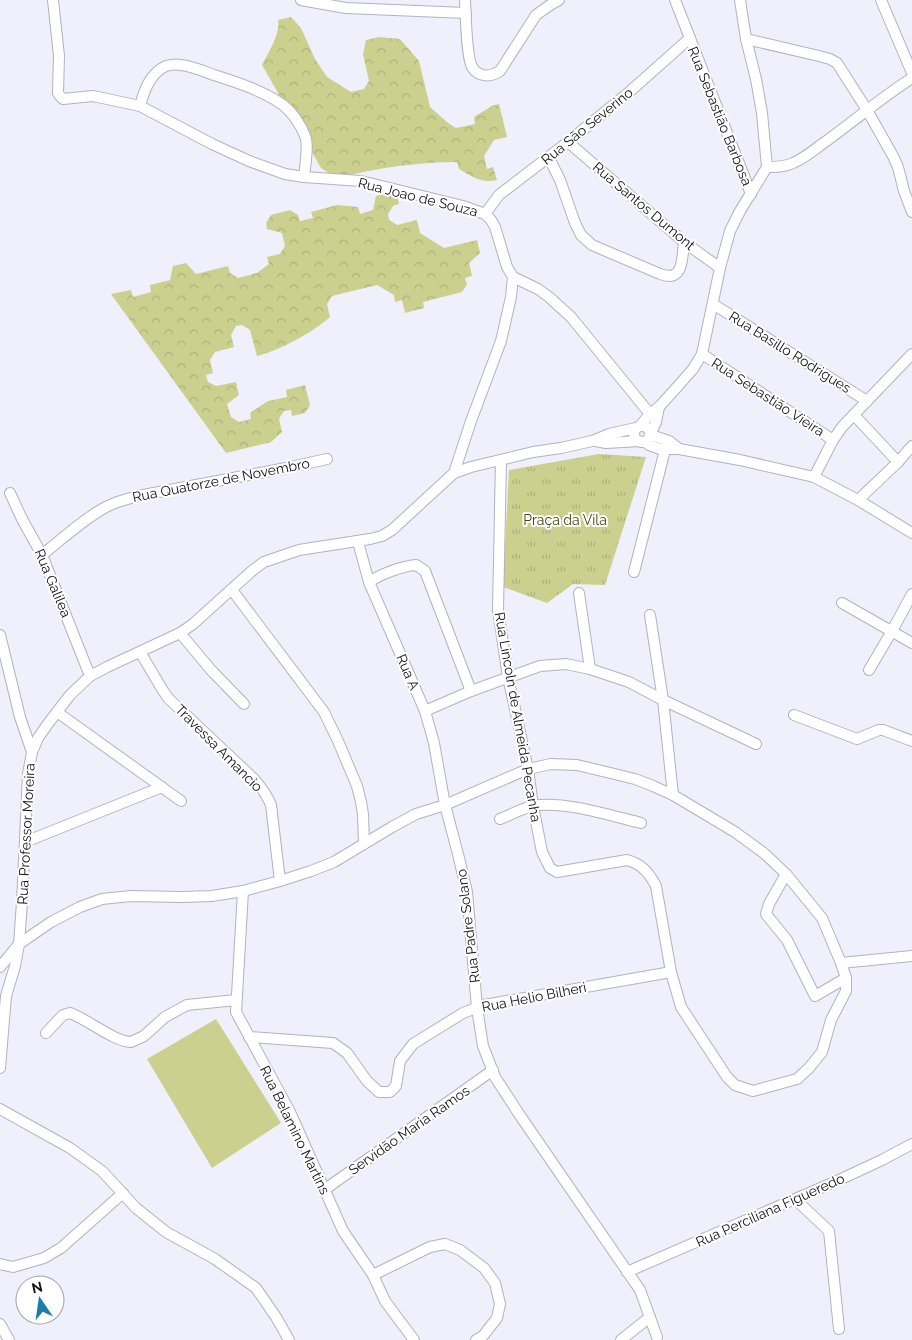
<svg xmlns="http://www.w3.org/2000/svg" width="912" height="1340" viewBox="0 0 912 1340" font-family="Raleway,sans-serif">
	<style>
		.grass { fill: url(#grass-tufts) }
		.forest { fill: url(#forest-crowns) }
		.pitch { fill: #cbd08f }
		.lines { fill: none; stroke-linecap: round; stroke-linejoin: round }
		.minor-casing { stroke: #b3b2bf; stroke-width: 12 }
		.minor { stroke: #fff; stroke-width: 10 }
		.labels { text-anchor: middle; stroke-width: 4; stroke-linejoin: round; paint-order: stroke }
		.street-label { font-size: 14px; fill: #131317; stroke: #fff }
		.park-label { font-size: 14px; fill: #45470e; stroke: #fff }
	</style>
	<defs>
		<pattern id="grass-tufts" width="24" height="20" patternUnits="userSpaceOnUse" patternTransform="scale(1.25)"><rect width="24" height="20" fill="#cbd08f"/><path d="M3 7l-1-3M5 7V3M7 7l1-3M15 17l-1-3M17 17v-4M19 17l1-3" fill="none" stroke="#adb27b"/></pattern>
		<pattern id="forest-crowns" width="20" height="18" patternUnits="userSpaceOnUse" patternTransform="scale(1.25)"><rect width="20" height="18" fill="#cbd08f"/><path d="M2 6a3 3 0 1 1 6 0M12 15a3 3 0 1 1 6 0" fill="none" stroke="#adb27b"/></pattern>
	</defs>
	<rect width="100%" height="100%" fill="#f0effc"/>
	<polygon class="grass" points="599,454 646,457 605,585 573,584 547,603 503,587 509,470"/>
	<g class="forest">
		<path d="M291,17l10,11 14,31 12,18 24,15 13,-3 5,-8 -6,-27 3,-14 13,-3 21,2 19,22 11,46 18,16 8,5 19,-4 -1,-7 18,-11 7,-2 8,33 -13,3 -10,16 3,13 6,-2 4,13c-15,4 -26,-4 -38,-11l-2,-7c-40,0 -80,6 -120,16l-16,-10 -59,-103c6,-11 19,-33 16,-45z"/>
		<path d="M396,191l3,13 -6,2 -5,8 1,6 8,5 20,-5 3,13 24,15 33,-8 3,13 -11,10 3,13 -7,2 2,6 -5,8 -39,10 1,6 -19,5 -3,-13 -7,2 -1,-7 -17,-10 -45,11 -5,8 3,13c-18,16 -50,33 -73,39l-7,-26 -8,-5 -6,1 -5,9 3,12 -19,5 -5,8 3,13 -7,2 2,7 8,4 20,-4 3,13 -12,9 4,13 8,5 12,-3 -1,-6 18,-12 19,-4 -1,-7 19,-5 5,20 -5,8 -13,3 -1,-6 -7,1 -5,8 3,13 -11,10 -45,11 -115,-159 20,-4 2,7 18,-5 -1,-7 20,-5 3,-14 13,-3 10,11 32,-8 2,7 8,5 19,-5 12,-9 -2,-7 13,-3 5,-8 -3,-13 -15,-4 -1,-6 5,-8 19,-5 8,5 2,6 13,-3 -2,-6 26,-7 21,2 2,7 13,-4 3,-14z"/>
	</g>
	<polygon class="pitch" points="216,1019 281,1123 212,1168 147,1059"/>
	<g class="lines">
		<g class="minor-casing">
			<g id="minor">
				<polyline points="53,0 59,56 58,93 60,96 63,99 93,96 140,106 212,144 249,161 285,174 304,177 361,181 463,206 485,214 491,220 495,227 507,267 513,277 511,297 501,341 471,421 454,473"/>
				<polyline points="301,0 346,8 466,13"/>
				<path d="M465,0c1,15 1,55 7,67 7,11 19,10 28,4l36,-56 14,-10 9,-5"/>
				<polyline points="675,0 751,194"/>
				<polyline points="881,0 912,73"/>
				<polyline points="746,39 819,56 830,59 837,63 867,110 893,156 898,167 904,191 912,212"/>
				<path d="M140,106c4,-15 10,-33 26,-40 4,-1 10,-2 15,-1 11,1 22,6 33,10 22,7 50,16 69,30 9,7 18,20 22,31 4,9 0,30 -1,41"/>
				<polyline points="568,142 684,242 720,268"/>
				<path d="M549,158l11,22 15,43 6,12 11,10 68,29c24,9 22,-16 24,-32"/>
				<path d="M767,167c9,0 18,0 26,-4 12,-5 22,-14 32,-21 29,-21 57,-45 87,-64"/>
				<polyline points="485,214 499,195 568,142 627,94 690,38"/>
				<polyline points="513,277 538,289 549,297 571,317 650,414"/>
				<polyline points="713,304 867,401"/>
				<polyline points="702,354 833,440"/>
				<polyline points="854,415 898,462"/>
				<circle cx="642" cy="434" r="8"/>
				<polyline points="640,426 650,414 659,407 678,386 693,369 702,354 720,268 730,231 740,211 767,167 762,113 756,79 746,39 740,0"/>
				<polyline points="651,433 656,422 659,407"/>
				<polyline points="651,435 669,441 679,449"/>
				<polyline points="596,441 606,443 639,441"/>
				<polyline points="645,442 649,445 660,449 679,449 740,460 814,477 858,500 912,533"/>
				<polyline points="814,477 833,440 842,427 912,354"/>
				<polyline points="10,493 22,519 42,555 90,676"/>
				<polyline points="858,500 898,462 912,446"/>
				<polyline points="358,542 369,582 425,711 434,743 445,805 458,854 467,892 477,1008 483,1046 495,1077 519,1114 640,1290 657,1337"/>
				<path d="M42,555c19,-15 45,-39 66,-49 10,-5 20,-7 30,-10l148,-28 41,-9"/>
				<polyline points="634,572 665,450"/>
				<path d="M369,582c12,-8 33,-16 47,-17l9,6 46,120"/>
				<polyline points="232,590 324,712 338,741 357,786 361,802 363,814 364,844"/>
				<polyline points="579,593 590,669"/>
				<polyline points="842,603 912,643"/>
				<polyline points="650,615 663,700 673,795"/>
				<polyline points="180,633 211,670 244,704"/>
				<polyline points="0,635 20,717 32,752"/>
				<path d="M140,652l22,37 6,9 86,81c7,8 13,16 17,26l9,76"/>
				<polyline points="869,670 892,631 912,594"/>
				<polyline points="425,711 471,691 540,666 566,664 590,669 629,682 663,700 756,744"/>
				<polyline points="57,712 181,801"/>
				<polyline points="794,715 857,739 879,730 883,730 912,741"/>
				<path d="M500,819c11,-4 22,-11 33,-13 29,-6 79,10 108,17"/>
				<polyline points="25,842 162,787"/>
				<polyline points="786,874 769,904 766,914 787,940 815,996 846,978"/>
				<polyline points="243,891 236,1012 290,1112 343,1231 373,1275 385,1301 414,1340"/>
				<polyline points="841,963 912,956"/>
				<path d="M0,967l19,-23 32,-22 29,-15 22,-8 29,-3 51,1 30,-1 31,-5 37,-10 31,-10 23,-9 58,-35 24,-13 29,-9 83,-36 23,-5 26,1 58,14 18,7 20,9 62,37 30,22 21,20 36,44 19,45 5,15v13l-15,29 -9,32 -13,16 -12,11 -44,12 -18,-6 -8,-8 -46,-70 -10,-35 -15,-86c-7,-13 -14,-22 -29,-26l-70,12 -7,-4 -8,-16 -9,-46 -5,-37 -20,-92 -10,-67 3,-149"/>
				<path d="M46,1033l17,-18 7,-2c19,7 43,28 61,29l13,-6 21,-19 22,-12 49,-5"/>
				<polyline points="249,1037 333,1043 347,1053 367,1081 379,1092 390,1092 396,1086 400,1061 413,1044 463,1013 484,1005 671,972"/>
				<polyline points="0,1068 6,996 15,966 19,944 22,902 28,774 32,752 38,738 47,725 70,695 90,676 107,667 180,633 193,624 253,570 264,562 299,550 370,539 382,536 392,530 454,473 471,467 533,452 561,448 592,441 609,434 636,428"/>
				<polyline points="0,1109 70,1148 102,1171 136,1208 166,1232 215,1259 256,1288 276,1317 289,1340"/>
				<polyline points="324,1190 493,1070"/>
				<polyline points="795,1199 829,1231 839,1329"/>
				<polyline points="0,1264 13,1267 44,1258 61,1248 123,1193"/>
				<polyline points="627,1272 839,1180 882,1160 912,1144"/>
				<polyline points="373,1275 430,1247 445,1244 460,1250 484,1268 495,1283 500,1304 497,1318 483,1336 476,1340"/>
				<polyline points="0,1324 9,1340"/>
				<polyline points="621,1340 650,1317"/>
			</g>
		</g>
		<use href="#minor" class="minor"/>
	</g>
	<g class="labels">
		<g class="street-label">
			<text transform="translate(720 116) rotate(68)" y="5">Rua Sebastião Barbosa</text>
			<text transform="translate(587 126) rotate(-39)" y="5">Rua São Severino</text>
			<text transform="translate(418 197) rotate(14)" y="5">Rua Joao de Souza</text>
			<text transform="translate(644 206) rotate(40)" y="5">Rua Santos Dumont</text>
			<text transform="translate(790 352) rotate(32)" y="5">Rua Basillo Rodrigues</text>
			<text transform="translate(768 397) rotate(33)" y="5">Rua Sebastião Vieira</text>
			<text transform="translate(221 480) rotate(-11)" y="5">Rua Quatorze de Novembro</text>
			<text transform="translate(53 583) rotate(67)" y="5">Rua Galilea</text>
			<text transform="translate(408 672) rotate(67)" y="5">Rua A</text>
			<text transform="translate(518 717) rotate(80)" y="5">Rua Lincoln de Almeida Pecanha</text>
			<text transform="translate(219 748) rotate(45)" y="5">Travessa Amancio</text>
			<text transform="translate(26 834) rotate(-87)" y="5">Rua Professor Moreira</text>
			<text transform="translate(468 926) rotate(-97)" y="5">Rua Padre Solano</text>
			<text transform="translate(534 997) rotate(-11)" y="5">Rua Helio Bilheri</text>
			<text transform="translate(295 1130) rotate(64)" y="5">Rua Belamino Martins</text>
			<text transform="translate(409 1130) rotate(-35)" y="5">Servidão Maria Ramos</text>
			<text transform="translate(770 1210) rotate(-24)" y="5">Rua Perciliana Figueredo</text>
		</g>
		<g class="park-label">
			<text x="565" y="525">Praça da Vila</text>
		</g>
	</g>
	<g transform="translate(40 1300) rotate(347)"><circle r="24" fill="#ffffff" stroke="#a1a1a2"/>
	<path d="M0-4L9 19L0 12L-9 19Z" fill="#1c7da9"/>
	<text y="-8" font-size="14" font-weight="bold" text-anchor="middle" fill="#131317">N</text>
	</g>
</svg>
